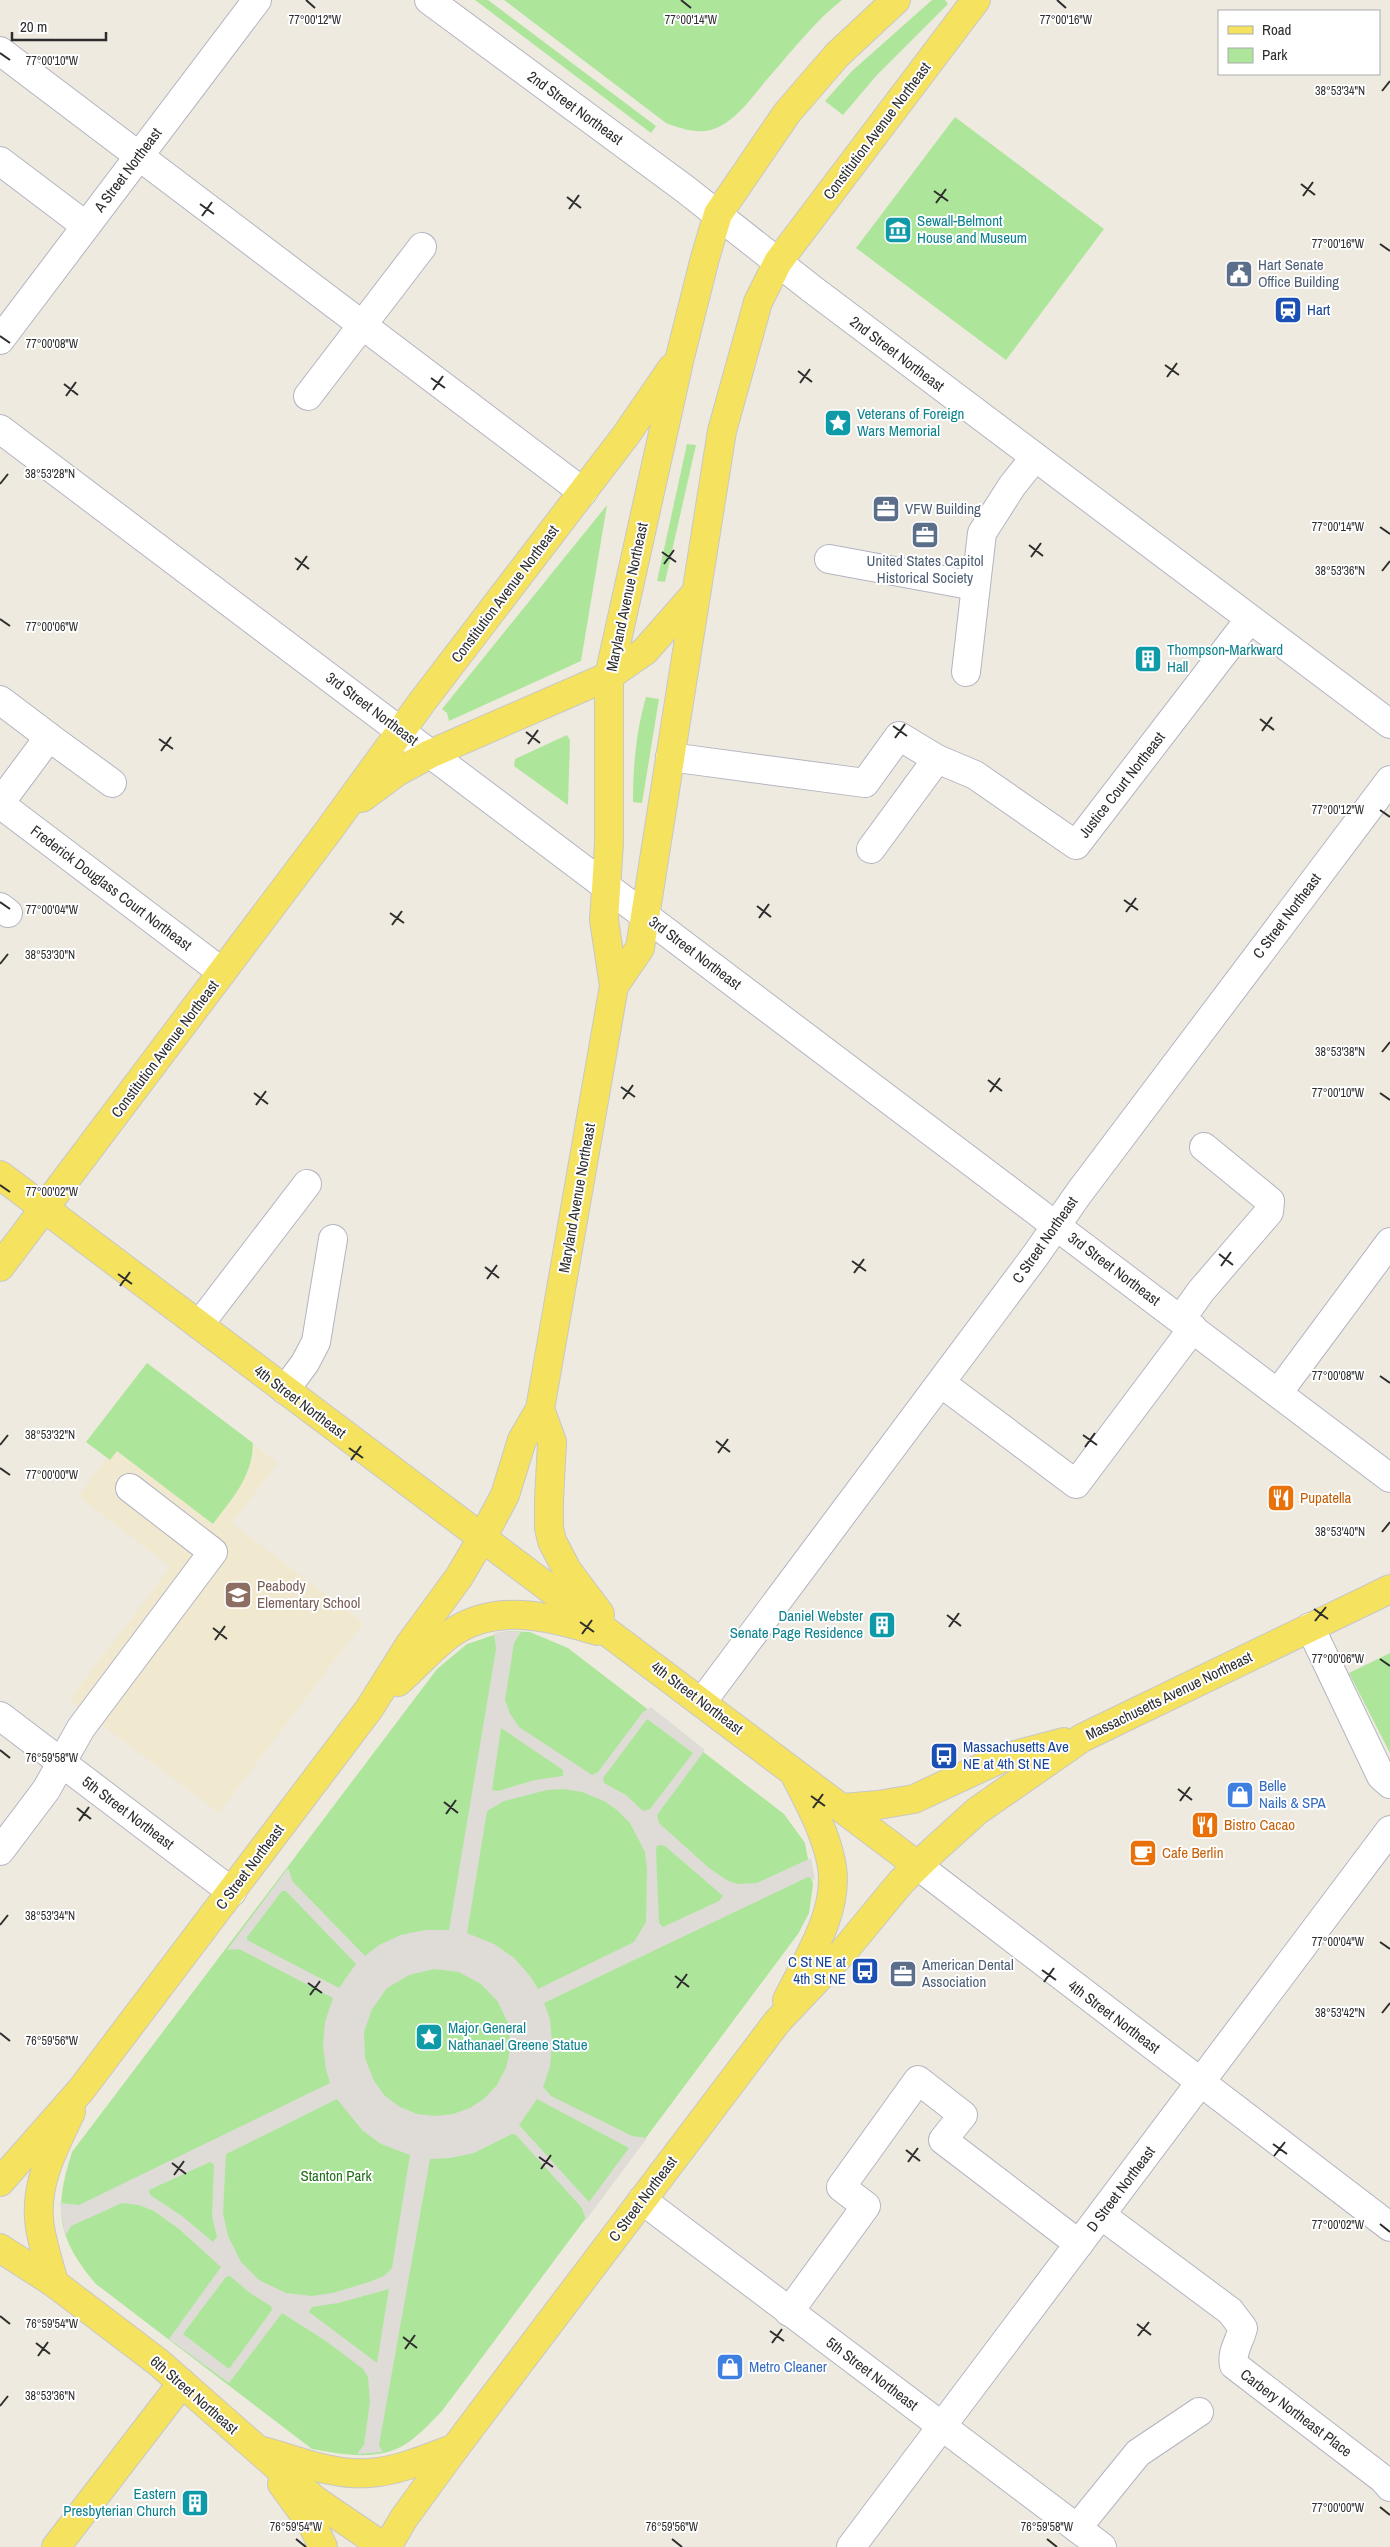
<svg xmlns="http://www.w3.org/2000/svg" width="1390" height="2547" viewBox="0 0 1390 2547" font-family="'Archivo Narrow',sans-serif">
	<style>
		.education { fill: #f0e9cf }
		.green { fill: #ade69b }
		.plaza { fill: #dfdcd7; fill-rule: evenodd }
		.lines { fill: none; stroke-linecap: round; stroke-linejoin: round }
		.minor-casing { stroke: #b3b4c1; stroke-width: 30 }
		.major-casing { stroke: #c8c8c8; stroke-width: 30 }
		.minor { stroke: #fff; stroke-width: 28 }
		.major { stroke: #f5e25e; stroke-width: 28 }
		.ticks { fill: none; stroke: #2d2d2d; stroke-width: 2 }
		.labels { text-anchor: middle; stroke-width: 4; stroke-linejoin: round; paint-order: stroke }
		.street-label { font-size: 15px; fill: #2d2d2d; stroke: #fff }
		.culture-label { font-size: 15px; fill: #0d838f; stroke: #fff; text-anchor: start }
		.service-label { font-size: 15px; fill: #4e5e75; stroke: #fff; text-anchor: start }
		.transit-label { font-size: 15px; fill: #164399; stroke: #fff; text-anchor: start }
		.food-label { font-size: 15px; fill: #c56008; stroke: #fff; text-anchor: start }
		.education-label { font-size: 15px; fill: #785e54; stroke: #fff; text-anchor: start }
		.shop-label { font-size: 15px; fill: #366cbe; stroke: #fff; text-anchor: start }
		.park-label { font-size: 15px; fill: #226f19; stroke: #fff }
		.ticks-label { font-size: 12px; text-anchor: middle; fill: #2d2d2d; stroke: #fff; stroke-width: 4; stroke-linejoin: round; paint-order: stroke }
	</style>
	<rect width="100%" height="100%" fill="#efeae0"/>
	<polygon class="education" points="147,1363 278,1463 232,1523 363,1623 219,1813 69,1700 170,1567 78,1496 107,1458 86,1442"/>
	<g class="green">
		<polygon points="475,0 488,0 656,126 651,133"/>
		<path d="M504,0h338c-27,21 -49,50 -72,76 -17,19 -33,46 -59,54 -15,4 -32,-2 -45,-7z"/>
		<polygon points="932,0 945,0 948,4 876,76 843,115 825,101 852,71"/>
		<polygon points="955,117 1104,229 1006,360 856,248"/>
		<polygon points="687,444 696,445 665,582 657,581"/>
		<polygon points="607,505 581,661 449,721 447,713 442,709"/>
		<path d="M646,697l13,2 -17,104 -9,-1c0,-37 3,-70 13,-105z"/>
		<polygon points="567,735 570,740 568,805 514,766 515,759"/>
		<path d="M147,1363l106,80c-1,35 -20,54 -40,81l-96,-73 -7,9 -24,-18z"/>
		<path d="M506,1631l24,1 38,16 216,166 21,29 8,42 -4,28 -11,21 -356,477c-9,9 -18,19 -28,27 -29,25 -68,17 -102,11l-216,-165c-40,-46 -42,-76 -24,-132l365,-483 30,-25z"/>
		<polygon points="1390,1653 1390,1753 1349,1673"/>
	</g>
	<path class="plaza" d="M506,1631l15,1 -7,11 -9,57 5,14 9,13 73,48 6,-3 45,-60 8,-5 54,43 -48,65 2,8 50,45 19,13 10,3 19,-1 54,-25 4,22 -7,-3 -264,126 6,16 2,24 -2,24 -7,20 8,9 81,40 15,2 -61,82 -4,-12 -66,-73 -4,-1 -38,19 -24,5 -20,1 -51,286 4,7 -26,2 7,-9 6,-43 -2,-25 -5,-8 -37,-28 -44,-28 -53,70 -60,-44 52,-72 -42,-38 -25,-18 -15,-6 -17,-2 -51,23 -6,10 -5,-33 19,2 251,-122 -4,-14 -3,-23 2,-24 8,-24 -94,-49 -12,1 61,-82 5,14 72,74 14,-11 22,-10 24,-5h24l47,-281 -2,-16zM647,1719l46,34 -43,56 -7,2 -17,-16 -22,-12 -1,-5zM501,1728l62,42v6l-28,4 -37,11 -6,-1zM564,1789l18,3 22,9 13,9 13,13 15,29 2,17 -1,53 -12,20 -96,47 -8,-13 -16,-18 -20,-14 -27,-11 20,-122 17,-10 43,-11zM660,1845l5,1 58,50 -4,5 -56,26 -4,-4 -3,-72 1,-5zM282,1891h4l70,73 -17,24 -92,-48v-3zM434,1969l25,3 22,12 17,18 11,23 1,25 -4,18 -9,17 -12,13 -15,10 -17,6 -18,2 -18,-2 -17,-7 -15,-11 -11,-15 -9,-23 -1,-26 8,-23 15,-21 22,-13zM337,2099l25,31 19,14 29,11 -18,113 -8,8 -15,6 -36,11 -21,3 -26,-3 -27,-13 -18,-18 -13,-26 -5,-23 3,-59zM537,2099l92,49 -40,54 -70,-77zM210,2162l4,3 -2,52 5,20 -4,5 -31,-26 -32,-21 -1,-5zM230,2276l20,17 21,13 1,4 -43,59 -46,-35 43,-57zM389,2289l-12,74 -68,-51 3,-5 26,-4z"/>
	<g class="lines">
		<g class="minor-casing">
			<g id="minor">
				<polyline points="429,0 685,189 812,289 1390,724"/>
				<polyline points="0,51 583,492"/>
				<polyline points="0,161 86,226"/>
				<polyline points="0,340 257,0"/>
				<polyline points="308,396 422,247"/>
				<polyline points="0,429 1390,1478"/>
				<polyline points="829,559 975,586"/>
				<polyline points="966,672 982,533 1012,486 1035,457"/>
				<polyline points="0,700 49,737"/>
				<polyline points="670,757 865,783 899,736 937,759 871,849"/>
				<polyline points="937,759 975,775 1076,845 1249,620"/>
				<polyline points="0,803 49,737 112,783"/>
				<polyline points="0,804 222,972"/>
				<polyline points="0,907 8,913"/>
				<polyline points="1181,1319 1201,1291 1269,1212 1270,1201 1204,1147"/>
				<polyline points="199,1325 307,1184"/>
				<polyline points="941,1383 1076,1484 1193,1328"/>
				<polyline points="285,1390 305,1363 316,1342 333,1239"/>
				<polyline points="1278,1393 1390,1242"/>
				<polyline points="1310,1627 1381,1776 1390,1784"/>
				<polyline points="702,1702 1035,1256 1079,1193 1390,780"/>
				<polyline points="0,1716 232,1892"/>
				<polyline points="0,1851 46,1790 81,1728 213,1552 130,1488"/>
				<polyline points="917,1865 1390,2227"/>
				<polyline points="642,2200 1102,2547"/>
				<path d="M1101,2215l129,96 13,17c-3,13 -12,24 -9,37l149,114 7,8"/>
				<polyline points="789,2312 866,2206 841,2187 918,2080 963,2115 943,2140 1079,2244"/>
				<polyline points="1077,2528 1138,2453 1199,2412"/>
				<polyline points="851,2547 1390,1830"/>
			</g>
		</g>
		<g class="major-casing">
			<g id="major">
				<polyline points="362,798 397,772 430,754 609,676 645,651 695,594"/>
				<polyline points="614,986 640,948 722,431 758,302 778,262 976,0"/>
				<polyline points="0,1175 917,1865"/>
				<polyline points="0,1267 329,830 422,702 626,435 672,368"/>
				<polyline points="540,1409 552,1442 549,1500 549,1528 552,1541 567,1570 600,1614"/>
				<path d="M398,1682c17,-15 33,-33 51,-47 44,-33 100,-19 148,-4"/>
				<polyline points="843,1808 878,1805 914,1799 1000,1759 1064,1742"/>
				<path d="M787,2000c19,-39 52,-87 45,-133 -5,-32 -22,-62 -37,-92"/>
				<polyline points="0,2182 81,2090 369,1709 410,1644 459,1577 482,1538 505,1495 522,1440 540,1409 614,986 604,920 609,843 609,676 680,357 705,258 718,214 787,113 837,55 896,0"/>
				<polyline points="0,2248 54,2283 158,2362 315,2500 384,2547"/>
				<path d="M54,2283c-5,-21 -14,-44 -15,-65 -3,-38 16,-72 32,-106"/>
				<path d="M263,2451c33,9 71,25 106,22 30,-2 59,-15 86,-25"/>
				<polyline points="282,2484 314,2528 323,2547"/>
				<polyline points="56,2547 182,2383"/>
				<polyline points="387,2547 404,2518 455,2448 777,2022 844,1951 901,1882 934,1850 977,1811 1082,1738 1390,1589"/>
			</g>
		</g>
		<use href="#minor" class="minor"/>
		<use href="#major" class="major"/>
	</g>
	<path class="ticks" d="M306,0l9,8M681,0l10,8M1057,0l9,8M0,53l10,7M1382,91l8,-10M1301,184l14,11M934,191l14,10M1303,196l10,-14M567,197l14,11M936,203l10,-14M200,204l14,10M569,209l10,-14M202,216l10,-14M1380,244l10,7M0,336l10,7M1165,365l14,10M798,371l14,11M1167,377l10,-14M431,378l14,10M800,383l10,-14M64,384l14,11M433,390l10,-14M66,396l10,-14M0,484l8,-10M1380,527l10,7M1029,545l14,11M662,552l14,10M1031,557l10,-14M295,558l14,11M664,564l10,-14M297,570l10,-14M1382,571l8,-10M0,619l10,7M1260,719l14,11M893,726l14,10M1262,731l10,-14M526,732l14,11M895,738l10,-14M159,739l14,10M528,744l10,-14M161,751l10,-14M1380,810l10,7M1124,900l14,10M0,902l10,7M757,906l14,11M1126,912l10,-14M390,913l14,10M759,918l10,-14M392,925l10,-14M0,964l8,-10M1382,1052l8,-10M988,1080l14,11M621,1087l14,10M990,1092l10,-14M254,1093l14,11M1380,1093l10,7M623,1099l10,-14M256,1105l10,-14M0,1185l10,7M1219,1254l14,11M852,1261l14,10M1221,1266l10,-14M485,1267l14,11M854,1273l10,-14M118,1274l14,10M487,1279l10,-14M120,1286l10,-14M1380,1376l10,7M1083,1435l14,10M716,1441l14,11M0,1445l8,-10M1085,1447l10,-14M349,1448l14,10M718,1453l10,-14M351,1460l10,-14M0,1468l10,7M1382,1532l8,-10M1314,1609l14,10M947,1615l14,11M1315,1621l11,-14M580,1622l14,10M949,1627l10,-14M213,1628l14,11M582,1634l10,-14M215,1640l10,-14M1380,1659l10,7M0,1750l10,8M1178,1789l14,11M811,1796l14,10M1180,1801l10,-14M444,1802l14,11M77,1808l14,11M813,1808l10,-14M446,1814l10,-14M79,1821l10,-14M0,1925l8,-10M1380,1942l10,7M1042,1970l14,10M675,1976l14,11M1044,1982l10,-14M308,1983l14,10M677,1988l10,-14M310,1995l10,-14M1382,2013l8,-10M0,2033l10,8M1273,2144l14,10M906,2150l14,11M1274,2156l11,-14M539,2157l14,10M908,2162l10,-14M172,2163l14,11M541,2169l10,-14M174,2175l10,-14M1380,2224l10,8M0,2316l10,8M1137,2324l14,11M770,2331l14,10M1138,2336l11,-14M403,2337l14,11M36,2343l14,11M772,2343l10,-14M405,2349l10,-14M38,2356l10,-14M0,2406l8,-10M1380,2507l10,8M296,2539l10,8M672,2539l10,8M1047,2539l10,8"/>
	<defs>
		<g id="museum-square" transform="scale(1.4375)"><rect x="-9" y="-9" width="18" height="18" rx="4" fill="#0f9aa8" stroke="#fff"/><path d="M0-6L6-3V-2H-6V-3ZM-5-1h2V3h-2ZM-1-1h2V3h-2ZM3-1h2V3H3ZM-6 4H6V6H-6Z" fill="#fff"/></g>
		<g id="civic-square" transform="scale(1.4375)"><rect x="-9" y="-9" width="18" height="18" rx="4" fill="#5c6f8a" stroke="#fff"/><path d="M-.6-6.5H3V-4.5H.6V-3L4-1V1h2V6H-6V1h2V-1L-.6-3ZM-1.2 2.5V6h2.4V2.5Z" fill="#fff"/></g>
		<g id="station-square" transform="scale(1.4375)"><rect x="-9" y="-9" width="18" height="18" rx="4" fill="#1a4fb4" stroke="#fff"/><path d="M-3-6H3Q5-6 5-4V2Q5 4 3 4L4.5 6H3L1.5 4h-3L-3 6H-4.5L-3 4Q-5 4-5 2V-4Q-5-6-3-6ZM-3.5-4v3h7v-3ZM-3.5 1v1.5H-2V1ZM2 1v1.5H3.5V1Z" fill="#fff"/></g>
		<g id="sight-square" transform="scale(1.4375)"><rect x="-9" y="-9" width="18" height="18" rx="4" fill="#0f9aa8" stroke="#fff"/><path d="M0-6L1.8-2.2L6-1.7L2.9 1.2L3.7 5.4L0 3.3L-3.7 5.4L-2.9 1.2L-6-1.7L-1.8-2.2Z" fill="#fff"/></g>
		<g id="office-square" transform="scale(1.4375)"><rect x="-9" y="-9" width="18" height="18" rx="4" fill="#5c6f8a" stroke="#fff"/><path d="M-6-3h4V-5.5h4V-3h4V5H-6ZM-1-4.5V-3h2v-1.5ZM-6 0V1H6V0Z" fill="#fff"/></g>
		<g id="building-square" transform="scale(1.4375)"><rect x="-9" y="-9" width="18" height="18" rx="4" fill="#0f9aa8" stroke="#fff"/><path d="M-4-6H4V6H1V3H-1V6H-4ZM-2.5-4.3h1.7v1.8h-1.7ZM.8-4.3h1.7v1.8H.8ZM-2.5-1h1.7V.8h-1.7ZM.8-1h1.7V.8H.8Z" fill="#fff"/></g>
		<g id="restaurant-square" transform="scale(1.4375)"><rect x="-9" y="-9" width="18" height="18" rx="4" fill="#e8710a" stroke="#fff"/><path d="M-5-6h1v4h1v-4h1v4h1v-4h1v5L-1.5 .5V6h-2V.5L-5-1ZM5-6V6H3V1.5H1.5Q1.5-4 5-6Z" fill="#fff"/></g>
		<g id="school-square" transform="scale(1.4375)"><rect x="-9" y="-9" width="18" height="18" rx="4" fill="#8d6e63" stroke="#fff"/><path d="M0-5L7-2L0 1L-7-2ZM-4 1L0 2.5L4 1V4Q0 6-4 4Z" fill="#fff"/></g>
		<g id="bus-square" transform="scale(1.4375)"><rect x="-9" y="-9" width="18" height="18" rx="4" fill="#1a4fb4" stroke="#fff"/><path d="M-5-6H5V4H4V6H2V4H-2V6H-4V4H-5ZM-3.5-4V0h7V-4ZM-3.5 1.2v1.5H-2V1.2ZM2 1.2v1.5H3.5V1.2Z" fill="#fff"/></g>
		<g id="shop-square" transform="scale(1.4375)"><rect x="-9" y="-9" width="18" height="18" rx="4" fill="#3f7fe0" stroke="#fff"/><path d="M-5-2.5h2.3a2.7 3.5 0 0 1 5.4 0H5L5.5 6h-11ZM-1.5-2.5h3a1.5 2.3 0 0 0-3 0Z" fill="#fff"/></g>
		<g id="cafe-square" transform="scale(1.4375)"><rect x="-9" y="-9" width="18" height="18" rx="4" fill="#e8710a" stroke="#fff"/><path d="M-5.5-4.5H6V0H3Q3 3.5 0 3.5H-2.5Q-5.5 3.5-5.5 0ZM3-3.2v2h1.7v-2ZM-6 4.5H4V6H-6Z" fill="#fff"/></g>
	</defs>
	<g fill-rule="evenodd">
		<use href="#museum-square" x="898" y="230"/>
		<use href="#civic-square" x="1239" y="274"/>
		<use href="#station-square" x="1288" y="310"/>
		<use href="#sight-square" x="838" y="423"/>
		<use href="#office-square" x="886" y="509"/>
		<use href="#office-square" x="925" y="535"/>
		<use href="#building-square" x="1148" y="659"/>
		<use href="#restaurant-square" x="1281" y="1498"/>
		<use href="#school-square" x="238" y="1595"/>
		<use href="#building-square" x="882" y="1625"/>
		<use href="#bus-square" x="944" y="1756"/>
		<use href="#shop-square" x="1240" y="1795"/>
		<use href="#restaurant-square" x="1205" y="1825"/>
		<use href="#cafe-square" x="1143" y="1853"/>
		<use href="#bus-square" x="865" y="1971"/>
		<use href="#office-square" x="903" y="1974"/>
		<use href="#sight-square" x="429" y="2037"/>
		<use href="#shop-square" x="730" y="2367"/>
		<use href="#building-square" x="195" y="2503"/>
	</g>
	<g class="labels">
		<g class="street-label">
			<text transform="translate(575 108) rotate(36)" y="5">2nd Street Northeast</text>
			<text transform="translate(877 131) rotate(-53)" y="5">Constitution Avenue Northeast</text>
			<text transform="translate(128 170) rotate(-53)" y="5">A Street Northeast</text>
			<text transform="translate(897 354) rotate(37)" y="5">2nd Street Northeast</text>
			<text transform="translate(505 594) rotate(-53)" y="5">Constitution Avenue Northeast</text>
			<text transform="translate(627 597) rotate(-78)" y="5">Maryland Avenue Northeast</text>
			<text transform="translate(372 709) rotate(37)" y="5">3rd Street Northeast</text>
			<text transform="translate(1122 785) rotate(-52)" y="5">Justice Court Northeast</text>
			<text transform="translate(111 888) rotate(37)" y="5">Frederick Douglass Court Northeast</text>
			<text transform="translate(1287 916) rotate(-53)" y="5">C Street Northeast</text>
			<text transform="translate(695 953) rotate(37)" y="5">3rd Street Northeast</text>
			<text transform="translate(165 1049) rotate(-53)" y="5">Constitution Avenue Northeast</text>
			<text transform="translate(577 1198) rotate(-80)" y="5">Maryland Avenue Northeast</text>
			<text transform="translate(1045 1240) rotate(-55)" y="5">C Street Northeast</text>
			<text transform="translate(1114 1269) rotate(37)" y="5">3rd Street Northeast</text>
			<text transform="translate(300 1402) rotate(37)" y="5">4th Street Northeast</text>
			<text transform="translate(1169 1696) rotate(-26)" y="5">Massachusetts Avenue Northeast</text>
			<text transform="translate(697 1698) rotate(37)" y="5">4th Street Northeast</text>
			<text transform="translate(128 1813) rotate(37)" y="5">5th Street Northeast</text>
			<text transform="translate(250 1867) rotate(-53)" y="5">C Street Northeast</text>
			<text transform="translate(1114 2017) rotate(37)" y="5">4th Street Northeast</text>
			<text transform="translate(1121 2189) rotate(-53)" y="5">D Street Northeast</text>
			<text transform="translate(643 2199) rotate(-53)" y="5">C Street Northeast</text>
			<text transform="translate(872 2374) rotate(37)" y="5">5th Street Northeast</text>
			<text transform="translate(194 2395) rotate(41)" y="5">6th Street Northeast</text>
			<text transform="translate(1296 2413) rotate(37)" y="5">Carbery Northeast Place</text>
		</g>
		<g class="culture-label">
			<text x="917" y="226">Sewall-Belmont<tspan x="917" dy="17">House and Museum</tspan></text>
			<text x="857" y="419">Veterans of Foreign<tspan x="857" dy="17">Wars Memorial</tspan></text>
			<text x="1167" y="655">Thompson-Markward<tspan x="1167" dy="17">Hall</tspan></text>
			<text x="863" y="1621" text-anchor="end">Daniel Webster<tspan x="863" dy="17">Senate Page Residence</tspan></text>
			<text x="448" y="2033">Major General<tspan x="448" dy="17">Nathanael Greene Statue</tspan></text>
			<text x="176" y="2499" text-anchor="end">Eastern<tspan x="176" dy="17">Presbyterian Church</tspan></text>
		</g>
		<g class="service-label">
			<text x="1258" y="270">Hart Senate<tspan x="1258" dy="17">Office Building</tspan></text>
			<text x="905" y="514">VFW Building</text>
			<text x="925" y="566" text-anchor="middle">United States Capitol<tspan x="925" dy="17">Historical Society</tspan></text>
			<text x="922" y="1970">American Dental<tspan x="922" dy="17">Association</tspan></text>
		</g>
		<g class="transit-label">
			<text x="1307" y="315">Hart</text>
			<text x="963" y="1752">Massachusetts Ave<tspan x="963" dy="17">NE at 4th St NE</tspan></text>
			<text x="846" y="1967" text-anchor="end">C St NE at<tspan x="846" dy="17">4th St NE</tspan></text>
		</g>
		<g class="food-label">
			<text x="1300" y="1503">Pupatella</text>
			<text x="1224" y="1830">Bistro Cacao</text>
			<text x="1162" y="1858">Cafe Berlin</text>
		</g>
		<g class="education-label">
			<text x="257" y="1591">Peabody<tspan x="257" dy="17">Elementary School</tspan></text>
		</g>
		<g class="shop-label">
			<text x="1259" y="1791">Belle<tspan x="1259" dy="17">Nails &amp; SPA</tspan></text>
			<text x="749" y="2372">Metro Cleaner</text>
		</g>
		<g class="park-label">
			<text x="336" y="2181">Stanton Park</text>
		</g>
	</g>
	<g class="ticks-label">
		<text x="315" y="24">77°00'12"W</text>
		<text x="691" y="24">77°00'14"W</text>
		<text x="1066" y="24">77°00'16"W</text>
		<text x="52" y="65">77°00'10"W</text>
		<text x="1340" y="95">38°53'34"N</text>
		<text x="1338" y="248">77°00'16"W</text>
		<text x="52" y="348">77°00'08"W</text>
		<text x="50" y="478">38°53'28"N</text>
		<text x="1338" y="531">77°00'14"W</text>
		<text x="1340" y="575">38°53'36"N</text>
		<text x="52" y="631">77°00'06"W</text>
		<text x="1338" y="814">77°00'12"W</text>
		<text x="52" y="914">77°00'04"W</text>
		<text x="50" y="959">38°53'30"N</text>
		<text x="1340" y="1056">38°53'38"N</text>
		<text x="1338" y="1097">77°00'10"W</text>
		<text x="52" y="1196">77°00'02"W</text>
		<text x="1338" y="1380">77°00'08"W</text>
		<text x="50" y="1439">38°53'32"N</text>
		<text x="52" y="1479">77°00'00"W</text>
		<text x="1340" y="1536">38°53'40"N</text>
		<text x="1338" y="1663">77°00'06"W</text>
		<text x="52" y="1762">76°59'58"W</text>
		<text x="50" y="1920">38°53'34"N</text>
		<text x="1338" y="1946">77°00'04"W</text>
		<text x="1340" y="2017">38°53'42"N</text>
		<text x="52" y="2045">76°59'56"W</text>
		<text x="1338" y="2229">77°00'02"W</text>
		<text x="52" y="2328">76°59'54"W</text>
		<text x="50" y="2400">38°53'36"N</text>
		<text x="1338" y="2512">77°00'00"W</text>
		<text x="296" y="2531">76°59'54"W</text>
		<text x="672" y="2531">76°59'56"W</text>
		<text x="1047" y="2531">76°59'58"W</text>
	</g>
	<rect x="1218" y="10" width="162" height="65" fill="#ffffff" stroke="#ababab"/>
	<rect x="1228" y="26" width="25" height="8" fill="#f5e25e" stroke="#ababab"/>
	<text x="1262" y="35" font-size="15" fill="#2d2d2d">Road</text>
	<rect x="1228" y="48" width="25" height="15" fill="#ade69b" stroke="#ababab"/>
	<text x="1262" y="60" font-size="15" fill="#2d2d2d">Park</text>
	<path d="M12 32v8h94v-8" fill="none" stroke="#2d2d2d" stroke-width="2.5"/>
	<text x="20" y="32" font-size="15" fill="#2d2d2d" stroke="#ffffff" stroke-width="4" paint-order="stroke">20 m</text>
</svg>
